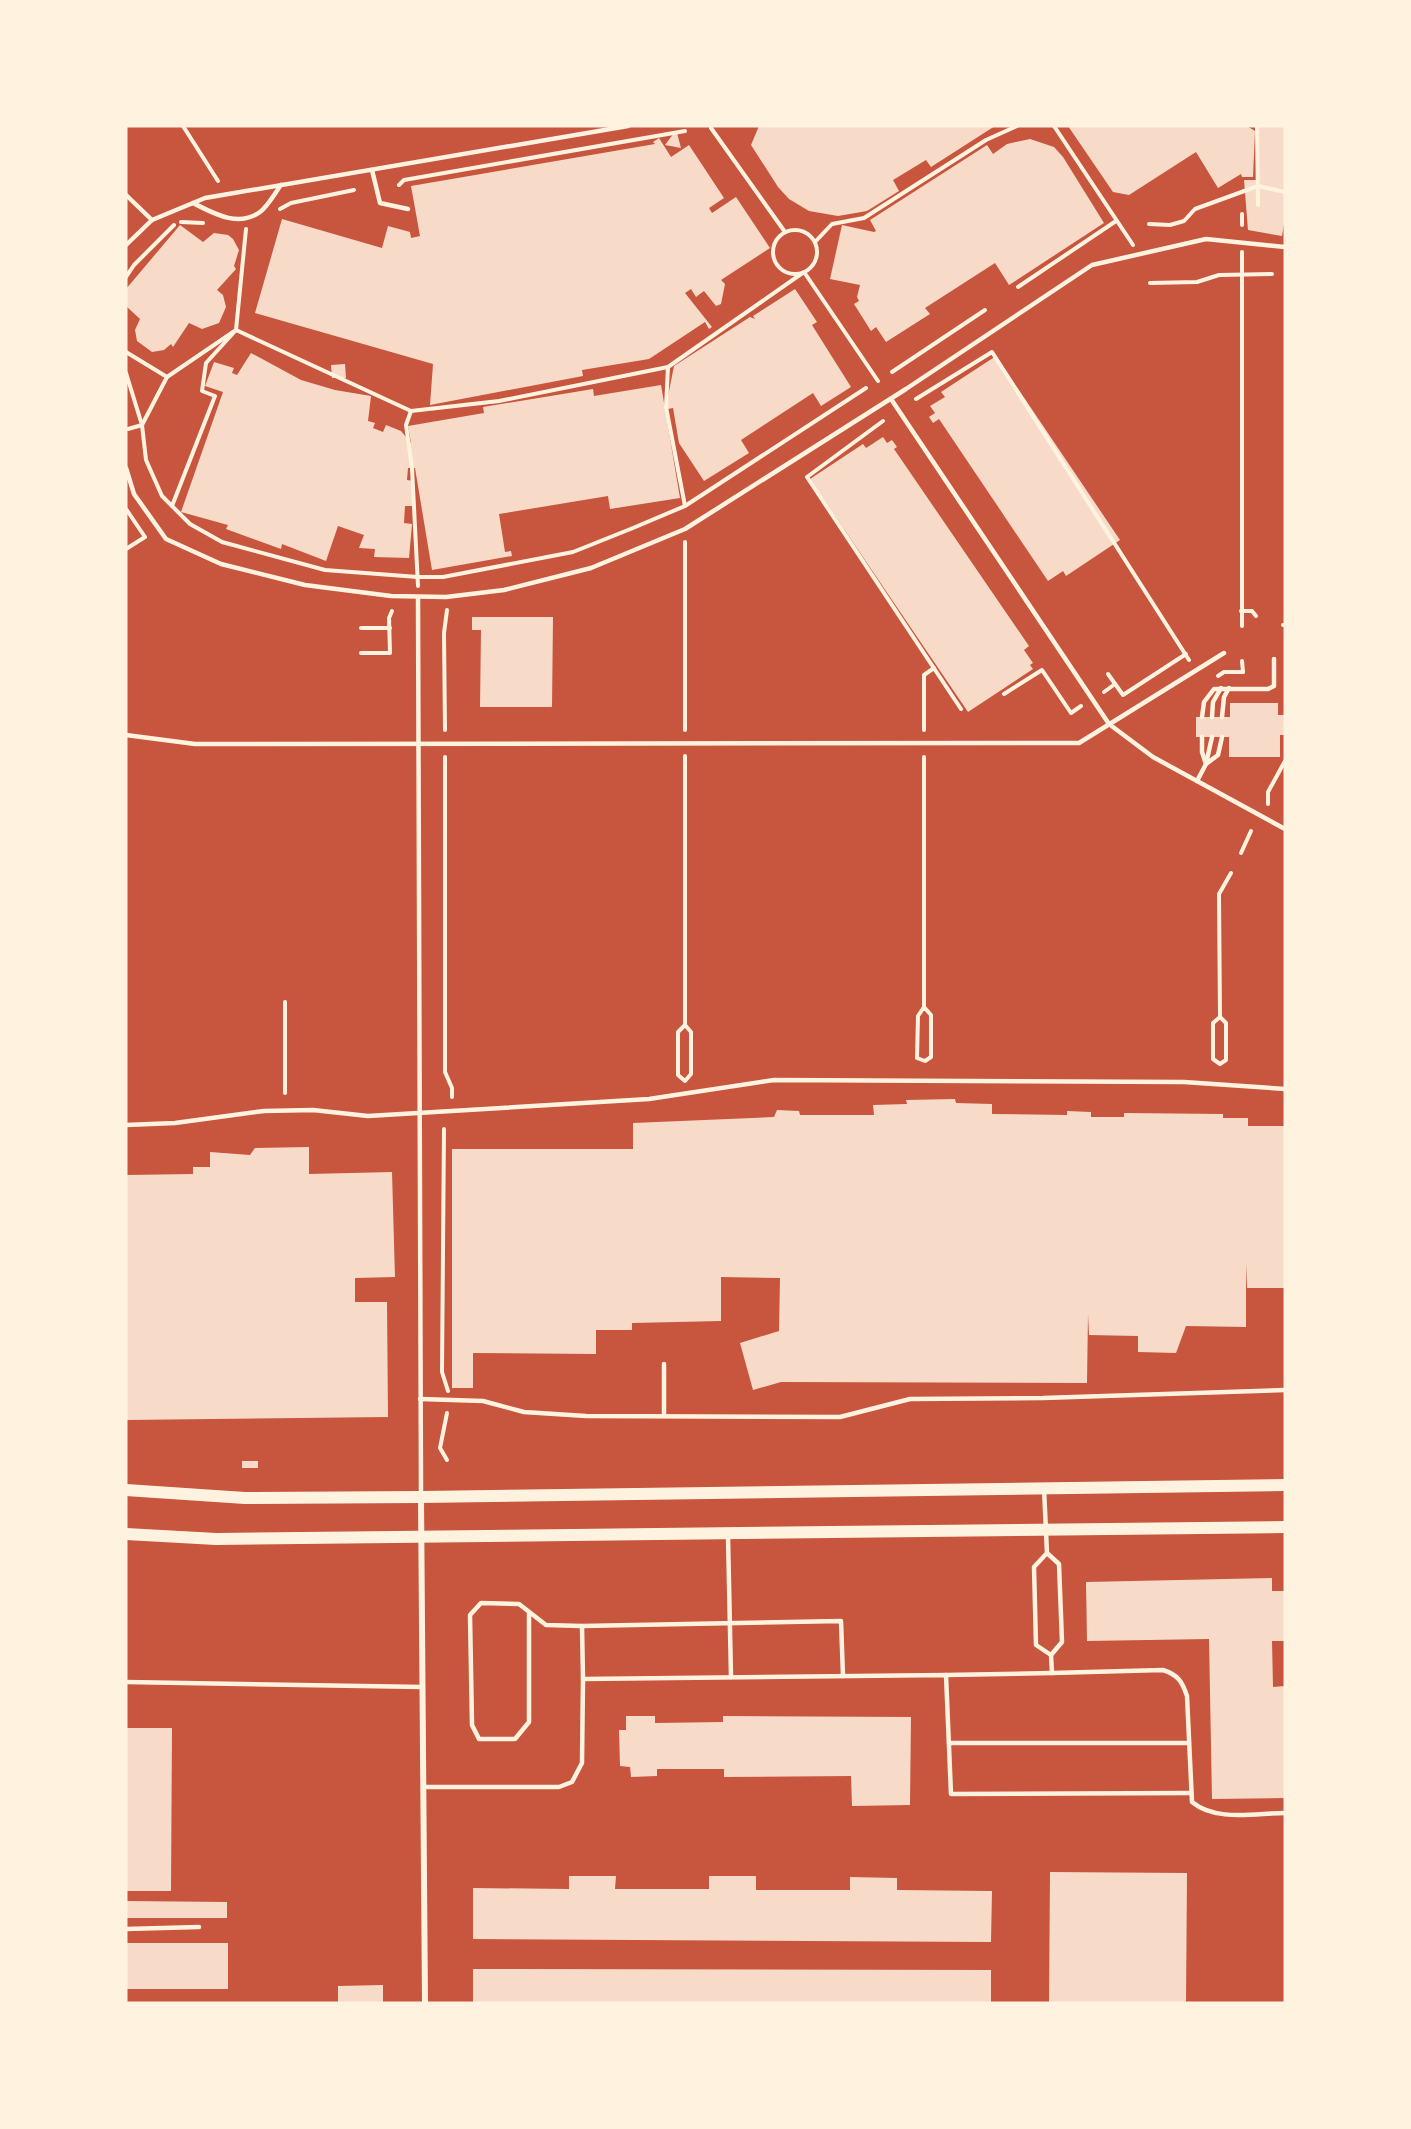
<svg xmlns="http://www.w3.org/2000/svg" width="1411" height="2129" viewBox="0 0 1411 2129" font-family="Karla,sans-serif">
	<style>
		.building { fill: #f7dbc8 }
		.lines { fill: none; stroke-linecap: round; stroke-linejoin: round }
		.path { stroke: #fff3e0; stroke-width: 4 }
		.service { stroke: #fff3e0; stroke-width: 4.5 }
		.minor { stroke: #fff3e0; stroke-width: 6 }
		.secondary { stroke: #fff3e0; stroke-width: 12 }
	</style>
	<rect width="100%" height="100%" fill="#c8553d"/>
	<g class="building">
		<polygon points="759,126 995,126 931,167 926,160 893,180 899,191 867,211 838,216 809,211 789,199 778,187 751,145"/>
		<polygon points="1068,126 1247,126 1255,131 1253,177 1242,177 1241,174 1218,188 1196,152 1129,195 1113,192"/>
		<polygon points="1258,126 1285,126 1285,218 1282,236 1248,230 1244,180 1259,180"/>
		<polygon points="674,133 677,133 681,148 665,145"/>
		<polygon points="659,138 671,157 689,145 724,198 709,208 712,213 736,197 770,248 721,280 725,284 721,304 716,306 704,291 696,297 691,289 685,293 712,327 709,329 705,322 649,359 582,370 583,376 430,405 433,364 255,313 282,219 382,248 388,226 410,232 411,238 420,236 411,186 655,144 653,142"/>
		<polygon points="1030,139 1054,147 1063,157 1104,223 1009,285 995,263 925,308 930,314 886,342 876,327 871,331 854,304 859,301 857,297 860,285 830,279 842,225 874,232 876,231 870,220 987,145 993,154 1007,144"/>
		<polygon points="180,225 203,242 214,233 228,235 233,239 239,250 234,266 236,269 217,290 223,295 226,307 219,323 202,329 189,323 173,347 171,344 164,350 152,352 137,341 135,330 140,319 126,306 126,289"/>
		<polygon points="795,289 817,322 812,325 851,387 821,406 813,393 741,440 749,453 704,481 679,443 673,408 668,409 667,401 674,366 750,317 755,319 753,316"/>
		<polygon points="251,353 301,380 335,390 371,396 368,421 375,423 373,428 383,432 386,425 401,431 411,443 408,426 484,413 483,407 593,389 594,396 661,385 680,498 610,509 608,496 499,514 505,552 511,551 512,556 432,570 415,468 408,468 407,480 414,481 412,506 405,506 404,523 412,524 409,558 374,557 375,549 359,548 364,535 338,526 326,561 282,544 281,549 226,529 228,525 181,512 223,392 205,386 214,362 234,368 232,373 237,375"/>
		<polygon points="996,356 1120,540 1066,576 1063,571 1048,581 939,419 933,423 929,417 935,413 930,406 945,397 941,392"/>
		<polygon points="345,364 346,378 332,378 331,365"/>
		<polygon points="883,437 887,443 892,440 897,447 894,449 1029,646 1024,650 1033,663 1030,665 1033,669 968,712 810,479 863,444 866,448"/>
		<polygon points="472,617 553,617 552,707 480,707 481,630 472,630"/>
		<polygon points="1230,703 1278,703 1278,715 1285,715 1285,735 1280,735 1280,757 1229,757 1229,737 1196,737 1196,717 1230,717"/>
		<polygon points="955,1099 956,1103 992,1104 992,1114 1067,1115 1067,1111 1091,1112 1091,1117 1124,1117 1124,1113 1223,1114 1223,1118 1248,1118 1248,1126 1285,1126 1285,1288 1247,1288 1246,1263 1246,1327 1186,1326 1176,1353 1138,1352 1138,1336 1089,1335 1088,1314 1087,1383 781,1382 753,1390 740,1343 779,1331 780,1278 721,1277 721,1321 632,1323 632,1330 596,1330 596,1354 473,1353 473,1388 452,1388 452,1149 633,1149 633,1123 774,1117 777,1110 799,1111 800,1115 874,1115 873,1105 907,1104 906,1100"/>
		<polygon points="309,1147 309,1174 392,1172 395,1277 355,1278 355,1302 387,1302 388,1417 126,1420 126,1175 193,1174 193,1167 210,1167 210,1152 250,1155 255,1148"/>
		<rect x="242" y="1461" width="16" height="7"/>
		<polygon points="1272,1578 1272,1591 1285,1591 1285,1641 1272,1641 1273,1687 1285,1686 1285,1798 1212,1799 1209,1639 1087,1641 1086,1582"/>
		<polygon points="626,1716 655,1716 655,1723 723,1722 723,1716 911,1717 910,1805 852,1806 851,1776 724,1777 724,1769 657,1769 657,1776 631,1777 630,1767 620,1766 619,1730 626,1730"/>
		<polygon points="126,1728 172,1728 171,1891 126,1891"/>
		<polygon points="1050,1872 1187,1873 1186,2003 1049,2003"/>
		<polygon points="569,1876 616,1876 615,1889 709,1889 709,1876 756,1876 756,1890 850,1890 850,1877 897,1878 897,1890 992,1891 991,1942 473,1939 473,1888 569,1889"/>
		<polygon points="126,1901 227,1902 227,1918 126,1918"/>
		<rect x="126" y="1943" width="102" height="46"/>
		<polygon points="473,1969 991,1970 991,2003 473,2003"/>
		<polygon points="383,1985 383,2003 338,2003 338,1986"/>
	</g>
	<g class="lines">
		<g class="path">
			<polyline points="183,126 218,181"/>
			<polyline points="1054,126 1133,245"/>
			<polyline points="1257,126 1258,205"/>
			<polyline points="711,128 785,232"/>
			<polyline points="399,185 404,180 685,131"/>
			<polyline points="280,209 291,203 354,190"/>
			<polyline points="1242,214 1242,225"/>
			<polyline points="181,222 203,223"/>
			<polyline points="1149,224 1170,225 1184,221 1195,209 1258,186 1285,192"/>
			<circle cx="795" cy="252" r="22"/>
			<polyline points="815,242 832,224 864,218 986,140 1017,126"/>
			<polyline points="126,277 134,265 174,225"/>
			<polyline points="1150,283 1197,282 1219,275 1272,274"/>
			<polyline points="1018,287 1116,221"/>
			<polyline points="126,352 167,377"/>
			<polyline points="668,367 666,407 685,506"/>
			<polyline points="892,372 985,310"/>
			<polyline points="126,373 142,425 146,460 162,496 190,524 222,542 325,570 418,577 443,577 573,552 633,528 685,506 866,388"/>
			<polyline points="916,399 992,352 1189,660"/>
			<polyline points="411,411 406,425 412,468 418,586"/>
			<polyline points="883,421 807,477 961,709"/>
			<polyline points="128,429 142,425 167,377 236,330 246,229"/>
			<polyline points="172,506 215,396 202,391 206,363 236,330 411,411 499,401 668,367 804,272 878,381"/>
			<polyline points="126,509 145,537 126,549"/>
			<polyline points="685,542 685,730"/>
			<polyline points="1241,611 1252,611 1256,616"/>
			<polyline points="1283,625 1285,625"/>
			<polyline points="1242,626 1242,252"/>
			<polyline points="361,628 390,628"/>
			<polyline points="361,653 390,653 389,618 392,611"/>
			<polyline points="1242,661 1243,672"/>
			<polyline points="1108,674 1123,695 1186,654"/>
			<polyline points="1218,676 1224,672 1243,672"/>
			<polyline points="1104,692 1115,684"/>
			<polyline points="1004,694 1042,670 1071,713 1081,706"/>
			<polyline points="445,730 444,633 447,610"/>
			<polyline points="924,730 924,675 934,668"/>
			<polyline points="445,757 445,1072 452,1088 452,1097"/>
			<polyline points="924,757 924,1007"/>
			<polyline points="1268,804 1268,792 1285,761"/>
			<polyline points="1241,853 1251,831"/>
			<polygon points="924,1007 931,1015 931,1057 925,1061 917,1058 918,1016"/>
			<polyline points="1220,1017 1219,894 1231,873"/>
			<polygon points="1220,1017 1226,1023 1226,1060 1220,1064 1213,1059 1213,1023"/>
			<polyline points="685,1025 685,756"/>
			<polygon points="685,1025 691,1032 691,1074 685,1081 678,1075 678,1032"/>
			<polyline points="285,1093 285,1002"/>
			<polyline points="444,1129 442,1372 448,1391"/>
			<polyline points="447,1460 440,1448 447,1413"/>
		</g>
		<g class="service">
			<polyline points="372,170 380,203 408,209"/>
			<polyline points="126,195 152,220"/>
			<path d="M193,203c20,10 45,25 67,9 8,-6 15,-19 21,-27"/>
			<polyline points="126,245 152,220 205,198 628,126"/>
			<polyline points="891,399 1109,724 1153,757 1285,829"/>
			<polyline points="126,468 134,494 166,539 221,564 305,585 391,596 446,597 504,590 591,568 685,529 906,389 1092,265 1206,239 1285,247"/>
			<polyline points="418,597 421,1494"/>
			<polyline points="1202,717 1204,702 1214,689 1268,689 1274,686 1274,659"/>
			<polyline points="1212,717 1213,702 1221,688"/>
			<polyline points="1222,717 1224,697 1229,688"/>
			<polyline points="126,735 195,744 1079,743 1224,653"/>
			<polyline points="1202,737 1202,752 1206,764 1218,755 1222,737"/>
			<polyline points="1197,781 1206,764 1212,737"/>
			<polyline points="126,1125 175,1123 264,1111 313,1110 368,1116 649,1099 774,1080 1184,1082 1285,1089"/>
			<polyline points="420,1399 483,1401 524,1412 586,1416 840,1417 910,1399 1043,1398 1285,1390"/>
			<polyline points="664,1416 664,1364"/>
			<polyline points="1044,1489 1047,1553 1034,1567 1036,1645 1051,1655 1062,1642 1059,1564 1047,1553"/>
			<polyline points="728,1536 731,1677"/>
			<polyline points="529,1614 529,1722 515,1739 479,1739 472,1725 470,1615 481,1603 519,1604 546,1625 582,1626"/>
			<path d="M1051,1655l1,18 111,-3c15,5 19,11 24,26l5,106c24,20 63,11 93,11"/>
			<polyline points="946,1675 1052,1673"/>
			<polyline points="583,1679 582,1626 841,1621 843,1676"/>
			<polyline points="126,1682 423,1687"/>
			<polyline points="949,1743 1189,1743"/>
			<polyline points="424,1787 559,1787 572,1782 582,1763 583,1679 946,1675 951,1794 1191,1793"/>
			<polyline points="126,1929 199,1927"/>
		</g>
		<polyline class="minor" points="421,1497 425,2003"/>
		<g class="secondary">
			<polyline points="126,1490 245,1498 421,1497 1285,1485"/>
			<polyline points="126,1534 216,1539 1285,1527"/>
		</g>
	</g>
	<rect width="1411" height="2129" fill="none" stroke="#fff3e0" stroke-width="255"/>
</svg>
